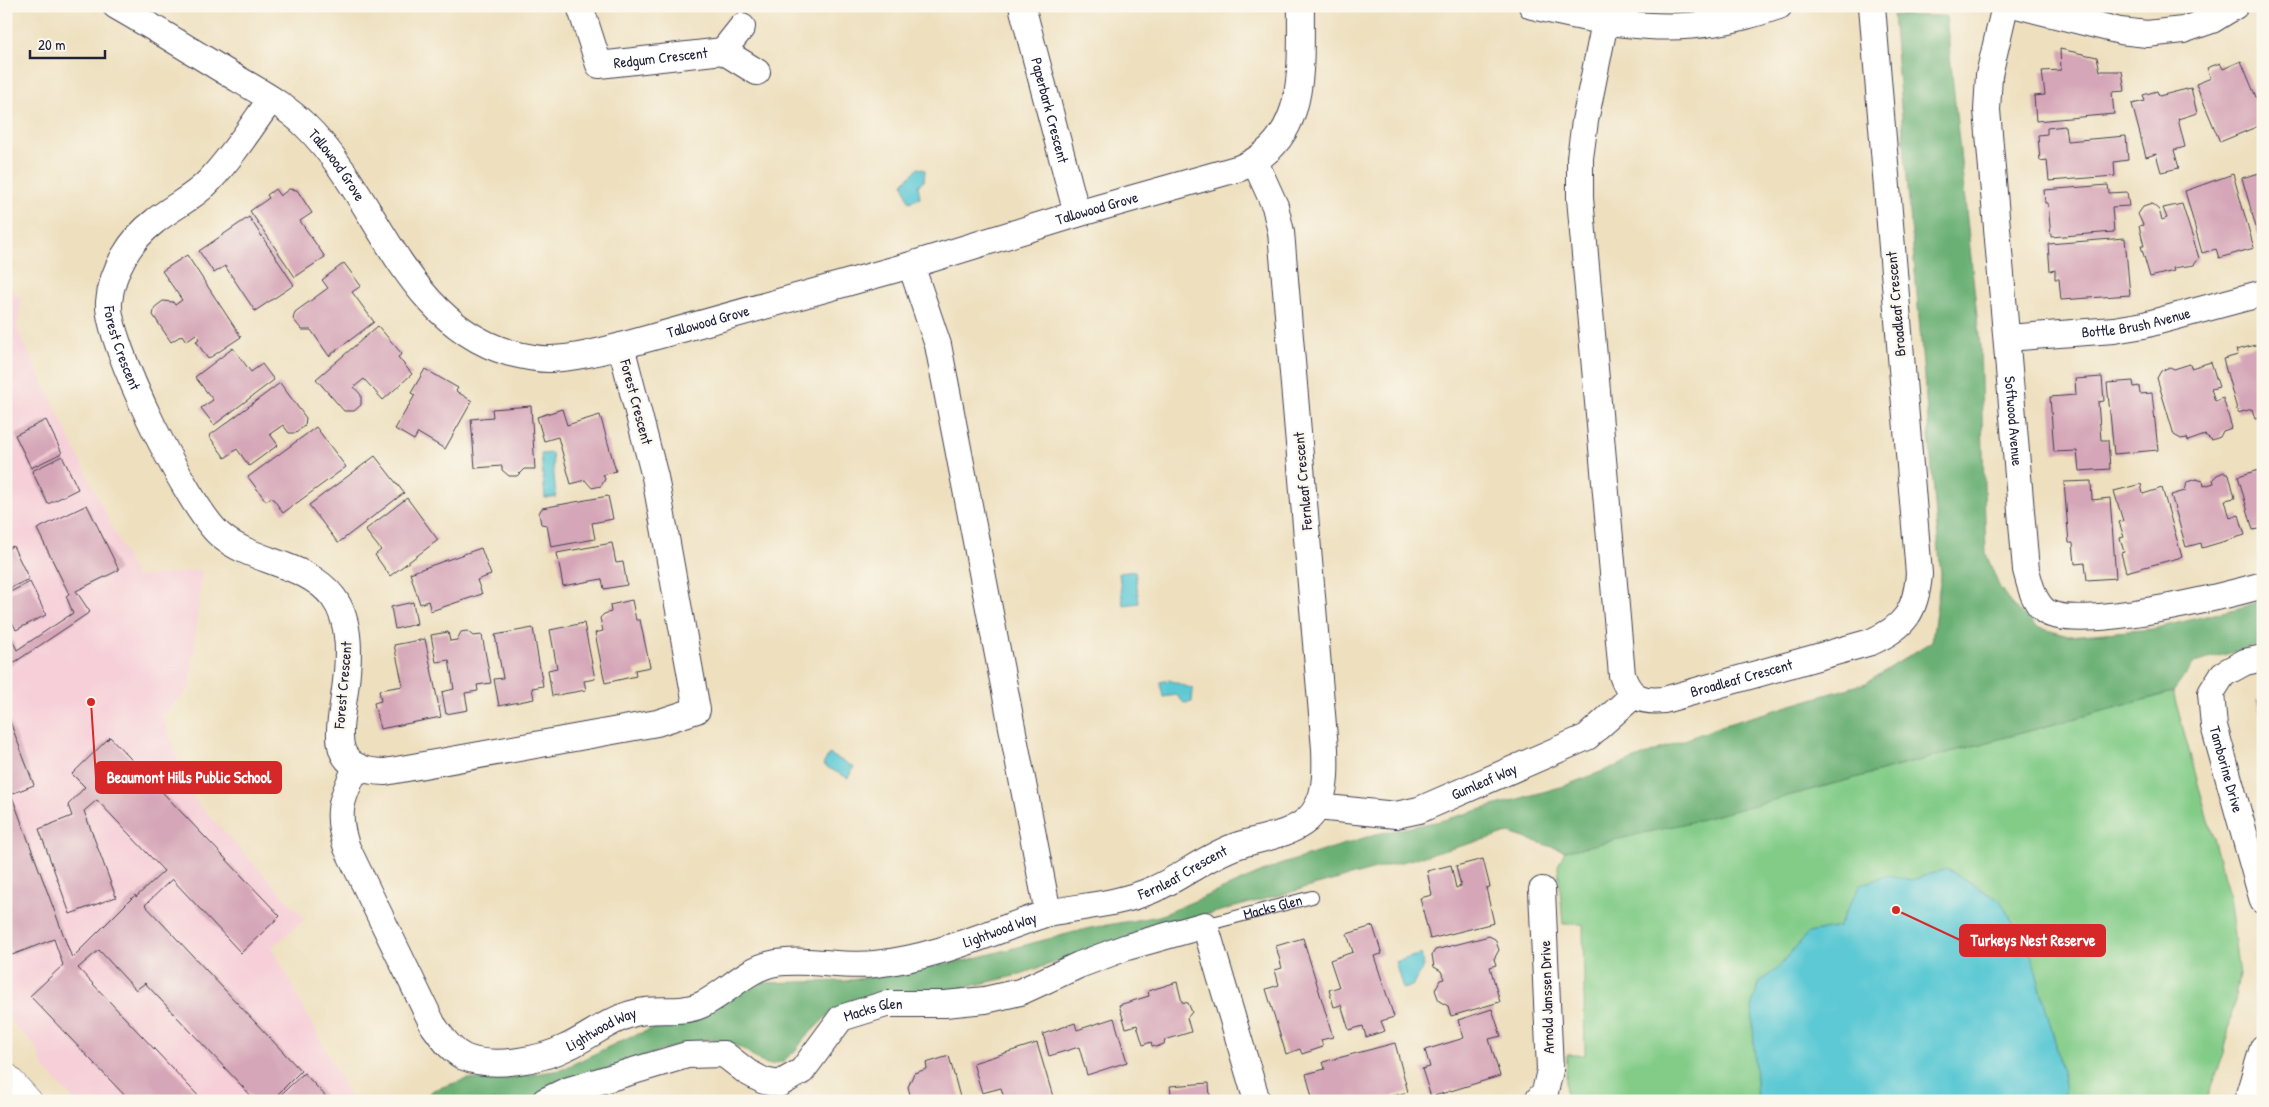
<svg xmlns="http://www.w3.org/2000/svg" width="2269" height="1107" viewBox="0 0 2269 1107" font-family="'Patrick Hand',sans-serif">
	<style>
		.built { fill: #f6cfd8 }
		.green { fill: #83cc88; stroke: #527762 }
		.forest { fill: #6ab074; stroke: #466958 }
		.water { fill: #5dc9d4; stroke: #407688 }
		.building { fill: #d5a6b7 }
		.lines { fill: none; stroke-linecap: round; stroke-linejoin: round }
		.lane-casing { stroke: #413e4f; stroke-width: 14 }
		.street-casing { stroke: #413e4f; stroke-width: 28 }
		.secondary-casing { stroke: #413e4f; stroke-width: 29 }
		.lane { stroke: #fff; stroke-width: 12 }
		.street { stroke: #fff; stroke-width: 26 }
		.secondary { stroke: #fff; stroke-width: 28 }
		.labels { text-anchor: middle; stroke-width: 4.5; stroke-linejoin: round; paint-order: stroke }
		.street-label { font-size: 15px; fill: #22223b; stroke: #fbf7ec }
		.leader { fill: none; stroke: #d62828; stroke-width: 2 }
		.callout-dot { fill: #d62828; stroke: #fbf7ec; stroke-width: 2 }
		.callout { fill: #d62828; stroke: #d62828; stroke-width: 2 }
		.callout-label { font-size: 16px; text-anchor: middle; font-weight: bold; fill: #fff }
	</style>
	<rect width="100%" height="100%" fill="#fbf7ec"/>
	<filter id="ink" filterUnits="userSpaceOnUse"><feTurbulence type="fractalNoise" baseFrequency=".02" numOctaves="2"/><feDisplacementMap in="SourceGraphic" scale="10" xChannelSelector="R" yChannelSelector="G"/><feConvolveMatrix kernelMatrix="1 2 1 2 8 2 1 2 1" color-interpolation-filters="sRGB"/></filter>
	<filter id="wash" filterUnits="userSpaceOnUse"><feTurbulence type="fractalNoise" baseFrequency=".0096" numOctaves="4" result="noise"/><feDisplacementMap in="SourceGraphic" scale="20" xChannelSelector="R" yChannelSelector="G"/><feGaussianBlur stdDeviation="1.12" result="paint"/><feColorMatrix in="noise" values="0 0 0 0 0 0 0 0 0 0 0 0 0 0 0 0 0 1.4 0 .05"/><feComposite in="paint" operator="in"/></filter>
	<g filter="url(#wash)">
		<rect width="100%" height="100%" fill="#eee0bf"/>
		<polygon class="built" points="6,290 22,297 17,328 136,577 202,570 190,688 162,716 193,798 305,919 272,947 352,1101 75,1101 43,1067 37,1048 6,1016"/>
		<polygon class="green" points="2173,692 2229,896 2239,975 2224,1054 2206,1101 1565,1101 1567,1055 1585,1055 1583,924 1563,924 1558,866 1565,851 1825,786"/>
		<polygon class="forest" points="1893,15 1946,16 1980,345 1986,554 1999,586 2012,605 2037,627 2068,636 2153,629 2263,602 2263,644 2194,663 2173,692 1699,820 1577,849 1565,851 1509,833 1169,925 1014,976 942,993 832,1011 804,1039 795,1051 783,1061 771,1065 761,1062 745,1050 728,1042 706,1039 666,1049 553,1089 531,1101 423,1101 433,1090 467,1079 495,1080 561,1070 629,1037 688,1017 757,983 845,981 968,960 1090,928 1159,916 1279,865 1376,834 1440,821 1564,786 1721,726 1866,683 1932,641 1941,575"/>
		<g class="water">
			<polygon points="918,168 925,170 924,181 918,185 920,198 909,202 903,183"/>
			<polygon points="552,453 556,497 545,498 541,454"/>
			<polygon points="1135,571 1139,603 1123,605 1119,573"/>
			<polygon points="1169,680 1193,689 1192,702 1184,703 1176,695 1163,697 1160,682"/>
			<polygon points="829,754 854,767 848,778 823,765"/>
			<polygon points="1947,869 2001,901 2032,957 2056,1045 2066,1090 2057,1101 1757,1101 1752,1004 1760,982 1777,969 1808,933 1838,927 1860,885 1889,875 1911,880"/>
			<polygon points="1421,954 1424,966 1412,986 1403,989 1395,962"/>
		</g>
		<g id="blocks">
			<g class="building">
				<polygon points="2060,49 2097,57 2100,71 2122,71 2125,91 2112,92 2114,114 2036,121 2034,96 2045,95 2042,71 2061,70"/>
				<polygon points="2241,61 2263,114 2261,125 2220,142 2196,84 2211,78 2207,68 2220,63 2223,69"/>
				<polygon points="2191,88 2197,113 2178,119 2185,147 2174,150 2179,168 2161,172 2156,154 2146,157 2132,104 2145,101 2143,95 2157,91 2159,96"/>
				<polygon points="2065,126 2067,141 2126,136 2128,160 2114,162 2115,176 2049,181 2047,160 2040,161 2038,135 2047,134 2047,128"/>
				<polygon points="2263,172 2263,241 2260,241 2242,178"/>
				<polygon points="2233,174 2254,248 2219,258 2216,249 2202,253 2185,191"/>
				<polygon points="2108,185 2109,193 2127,192 2129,206 2112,207 2114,232 2051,237 2048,203 2045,203 2044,190"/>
				<polygon points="275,189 280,196 289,189 297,190 312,213 300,221 325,257 295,277 250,211 269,198 267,195"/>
				<polygon points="2152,204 2159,210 2162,220 2167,218 2163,208 2182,204 2199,258 2194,265 2173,268 2174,271 2150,277 2141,246 2144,246 2139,226 2143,225 2138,214 2143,207"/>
				<polygon points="249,217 294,285 255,311 225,266 214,273 199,251"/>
				<polygon points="2125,238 2130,295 2061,300 2059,279 2055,279 2055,270 2050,271 2048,244"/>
				<polygon points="187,255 241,337 208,359 196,341 199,339 196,334 186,341 182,335 171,342 153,315 155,307 163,301 173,302 175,305 182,300 162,271"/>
				<polygon points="344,263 361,286 352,292 374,322 329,356 311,330 302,330 293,319 295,312 328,288 322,280"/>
				<polygon points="378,326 402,354 398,357 412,374 383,400 364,379 354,387 361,395 361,405 354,411 344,411 316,379"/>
				<polygon points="2263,343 2263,417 2255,419 2252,409 2238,413 2223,359 2238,355 2236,350"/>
				<polygon points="233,348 251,372 262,364 274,380 214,425 201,408 213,400 195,377"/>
				<polygon points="2211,362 2219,387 2211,389 2215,401 2223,398 2232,428 2223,431 2220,437 2212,440 2205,435 2188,441 2187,438 2181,439 2174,435 2157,378 2161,371 2170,367 2174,369 2190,364 2191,368"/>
				<polygon points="425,369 458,388 456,391 472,401 445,449 418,433 414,440 395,429 415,395 411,393"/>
				<polygon points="2102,377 2104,401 2098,402 2101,440 2108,440 2110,469 2079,471 2077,451 2054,452 2050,397 2076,395 2075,379"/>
				<polygon points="2133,381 2134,387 2139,386 2140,394 2152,393 2158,450 2114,454 2107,383"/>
				<polygon points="280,383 306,418 305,425 296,433 289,433 283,425 270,434 278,445 249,466 237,449 225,458 209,436"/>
				<polygon points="531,406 535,469 524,469 517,476 509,476 502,470 502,466 475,468 471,419 493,417 492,409"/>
				<polygon points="562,409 567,425 600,415 616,471 603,475 605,479 601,486 592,488 585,480 571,484 558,437 544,441 537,417"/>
				<polygon points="46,420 62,453 31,468 15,435"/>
				<polygon points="316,427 346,467 283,513 272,497 266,501 248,477"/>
				<polygon points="62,456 78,489 48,504 32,471"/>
				<polygon points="375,456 404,493 338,543 309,505"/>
				<polygon points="2263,469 2263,528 2253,530 2238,476"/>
				<polygon points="2224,472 2229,474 2235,498 2225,500 2230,518 2239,515 2245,535 2202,548 2201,543 2186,547 2171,495 2185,491 2187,482 2196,479 2203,481 2204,486 2214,483 2213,479 2217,475"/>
				<polygon points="2091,481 2092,500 2110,498 2116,578 2087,580 2085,563 2075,564 2073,543 2069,543 2064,482"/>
				<polygon points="2141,484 2143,494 2162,488 2182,557 2126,572 2121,553 2124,552 2120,538 2124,537 2119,522 2123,521 2114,491"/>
				<polygon points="608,496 613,519 592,523 595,539 551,547 547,525 541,524 539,513 542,508"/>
				<polygon points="407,498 438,540 390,576 375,555 381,550 365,530"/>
				<polygon points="87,505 119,570 76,591 90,612 6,668 6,656 11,654 6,645 6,627 17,650 73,613 66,596 69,594 37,529"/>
				<polygon points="612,543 616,563 623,562 627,585 604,589 602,579 563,586 557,553"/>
				<polygon points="13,546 29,579 6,590 6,549"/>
				<polygon points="481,548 491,575 477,580 482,594 431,611 428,601 420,604 410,573"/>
				<polygon points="30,582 46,615 16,630 6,609 6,594"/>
				<polygon points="632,600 636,620 640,620 650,667 635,670 636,676 605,683 595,633 603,631 600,618 604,614 611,612 610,605"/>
				<polygon points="413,602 417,624 395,629 391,607"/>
				<polygon points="584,623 595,679 584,681 586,690 552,696 548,670 557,668 550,630"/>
				<polygon points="533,628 543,686 532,688 534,699 499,706 494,679 503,678 495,635"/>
				<polygon points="467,631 473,636 482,635 491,683 477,685 478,691 465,693 468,710 446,714 442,692 454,689 449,660 436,662 431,635 448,632 450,641 457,640 461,632"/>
				<polygon points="425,639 441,717 380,729 374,703 381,701 379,690 403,686 394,645"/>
				<polygon points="2263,698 2263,722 2262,722 2256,700"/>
				<polygon points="6,711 34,785 11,794 72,958 135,895 136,897 164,871 97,800 84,811 116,897 70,914 39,829 72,816 68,805 85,787 72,774 110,737 280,916 241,953 172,879 145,905 301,1071 271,1101 256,1101 145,983 136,990 99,950 78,968 203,1101 130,1101 30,996 63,965 54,939 12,955 6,938"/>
				<polygon points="1483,859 1490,887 1486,888 1494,923 1430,939 1420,898 1432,895 1427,871 1451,865 1456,888 1461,886 1456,866"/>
				<polygon points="1373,926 1382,954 1374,956 1394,1017 1381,1021 1385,1031 1366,1037 1363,1026 1349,1030 1341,1005 1334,1007 1329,990 1339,987 1330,960 1353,952 1347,934"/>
				<polygon points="1489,936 1495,939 1499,950 1494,959 1496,965 1490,967 1500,1002 1451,1016 1448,1006 1439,1001 1435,990 1440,980 1444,979 1441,971 1434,967 1432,955 1435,950"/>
				<polygon points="1303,938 1333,1037 1321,1040 1323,1047 1302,1054 1300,1049 1286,1054 1266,989 1279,985 1275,970 1282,968 1276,946"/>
				<polygon points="1177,982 1182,1002 1188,1003 1192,1012 1187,1018 1191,1032 1165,1040 1164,1044 1156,1047 1152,1046 1151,1042 1143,1045 1137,1025 1126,1028 1119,1005 1149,996 1148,991"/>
				<polygon points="1492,1009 1501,1036 1489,1039 1500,1076 1431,1097 1422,1069 1430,1067 1425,1050 1464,1038 1458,1020"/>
				<polygon points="1114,1018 1127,1062 1087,1075 1079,1047 1049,1056 1043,1034 1075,1023 1077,1030"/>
				<polygon points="1037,1043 1054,1100 1005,1101 1001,1088 982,1093 973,1063"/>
				<polygon points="1395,1043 1408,1092 1374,1101 1313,1101 1306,1074 1325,1069 1323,1062"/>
				<polygon points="949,1056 961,1101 904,1101 911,1098 908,1087 914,1073 927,1069 926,1063"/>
				<polygon points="304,1073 330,1101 274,1101"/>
				<polygon points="1209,1083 1210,1097 1214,1096 1215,1101 1172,1101 1170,1086"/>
			</g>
		</g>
	</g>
	<g filter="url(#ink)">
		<use href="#blocks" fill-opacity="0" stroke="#413e4f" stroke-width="1"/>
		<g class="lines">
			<g class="lane-casing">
				<g id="lane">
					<path id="s1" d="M1205,925l107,-28"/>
				</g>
			</g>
			<g class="street-casing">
				<g id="street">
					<path id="s2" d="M116,6c37,21 74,44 110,66 27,16 56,31 79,53 73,71 98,197 205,228 12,3 28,7 41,6 24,-1 47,-7 70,-13l290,-81 166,-51 163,-46c69,-29 60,-99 61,-162"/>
					<path id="s3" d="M580,6l19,59 124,-14"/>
					<path id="s4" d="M1022,6l55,208"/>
					<path d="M1532,6c57,14 122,27 180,17 23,-3 45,-10 67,-17"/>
					<path id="s5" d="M2005,6l-16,69 -2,35 39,460c4,14 7,31 19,41 29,22 181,-15 218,-26"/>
					<polyline points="2020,6 2120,31 2147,34 2183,30 2212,20 2235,6"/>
					<path id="s6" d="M1605,22l-20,99 -5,37v40l42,477c8,23 19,27 42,25l207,-58c34,-15 45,-31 48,-68l-47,-568"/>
					<polyline points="742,27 723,51 757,72"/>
					<path id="s7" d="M271,99c-20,28 -39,58 -63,83 -15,16 -36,25 -53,39 -25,19 -43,49 -46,81 -3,40 79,205 111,233 32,28 86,27 113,62 19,25 16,63 12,93 -5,40 -19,81 40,82l272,-49 40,-13 -42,-233 -34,-131"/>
					<path id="s8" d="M911,265l27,80 110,568c35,-7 71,-9 104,-23 29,-12 53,-33 84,-44 23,-8 52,-10 71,-26 20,-18 19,-47 18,-71l-44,-517 -6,-26 -20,-44"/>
					<path id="s9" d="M2007,338l107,-8 30,-5 119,-32"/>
					<path id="s10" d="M2263,658l-18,4 -22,12 -12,19 3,33 49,175"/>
					<path id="s11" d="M356,768c-15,31 -21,46 -9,80l86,177c9,12 17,25 31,32 28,12 77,3 103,-10 22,-10 40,-26 64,-33 23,-8 48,1 70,-9 27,-13 45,-37 75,-42 33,-5 66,5 99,1 60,-6 116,-32 173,-51"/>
					<path id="s12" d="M1317,807l79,8 23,-5 168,-73 47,-42"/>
					<path id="s13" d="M545,1101l21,-10 121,-36 37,-1 23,18 17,9 15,3 23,-13 39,-53 45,-14h59l40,-4 35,-8 59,-27 48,-18 78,-22 52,176"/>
					<polyline points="1537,1101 1545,1092 1550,1070 1542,890"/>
					<polyline points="2247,1101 2263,1048"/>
				</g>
			</g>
			<g class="secondary-casing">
				<polyline id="secondary" points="6,1077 28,1101"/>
			</g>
			<use href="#lane" class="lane"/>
			<use href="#street" class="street"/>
			<use href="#secondary" class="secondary"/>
		</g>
	</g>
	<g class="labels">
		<g class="street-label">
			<text dy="5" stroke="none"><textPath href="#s3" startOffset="124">Redgum Crescent</textPath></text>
			<text dy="5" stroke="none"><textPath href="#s4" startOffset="108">Paperbark Crescent</textPath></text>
			<text dy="5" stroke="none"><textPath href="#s2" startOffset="275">Tallowood Grove</textPath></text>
			<text dy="5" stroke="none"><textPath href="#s2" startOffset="1145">Tallowood Grove</textPath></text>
			<text transform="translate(1896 304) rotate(-95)" y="5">Broadleaf Crescent</text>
			<text dy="5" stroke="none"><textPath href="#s2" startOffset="740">Tallowood Grove</textPath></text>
			<text dy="5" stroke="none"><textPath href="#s9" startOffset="130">Bottle Brush Avenue</textPath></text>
			<text dy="5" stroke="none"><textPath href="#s7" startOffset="314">Forest Crescent</textPath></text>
			<text transform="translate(636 402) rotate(75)" y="5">Forest Crescent</text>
			<text dy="5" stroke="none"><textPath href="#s5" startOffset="418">Softwood Avenue</textPath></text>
			<text transform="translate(1303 481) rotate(-95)" y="5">Fernleaf Crescent</text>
			<text dy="5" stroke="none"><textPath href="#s6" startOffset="792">Broadleaf Crescent</textPath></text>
			<text transform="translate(343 685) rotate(-85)" y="5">Forest Crescent</text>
			<text dy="5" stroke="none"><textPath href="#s10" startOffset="144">Tamborine Drive</textPath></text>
			<text dy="5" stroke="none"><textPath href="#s12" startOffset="174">Gumleaf Way</textPath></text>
			<text dy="5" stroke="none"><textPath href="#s8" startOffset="805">Fernleaf Crescent</textPath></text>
			<text dy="5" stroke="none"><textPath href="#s1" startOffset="70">Macks Glen</textPath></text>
			<text dy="5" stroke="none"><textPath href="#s11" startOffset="890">Lightwood Way</textPath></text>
			<text transform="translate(1547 997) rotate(-92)" y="5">Arnold Janssen Drive</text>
			<text dy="5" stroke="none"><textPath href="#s13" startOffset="376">Macks Glen</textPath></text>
			<text dy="5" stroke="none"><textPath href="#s11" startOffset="470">Lightwood Way</textPath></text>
		</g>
	</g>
	<path class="leader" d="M91 702L96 778M1896 910L1960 940"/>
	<g class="callout-dot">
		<circle cx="91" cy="702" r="5"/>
		<circle cx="1896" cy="910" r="5"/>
	</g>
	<g class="callout">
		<rect x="96" y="762" width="185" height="31" rx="5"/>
		<rect x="1960" y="925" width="145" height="31" rx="5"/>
	</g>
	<g class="callout-label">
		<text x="189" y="783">Beaumont Hills Public School</text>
		<text x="2033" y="946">Turkeys Nest Reserve</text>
	</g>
	<rect width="2269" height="1107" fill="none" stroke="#fbf7ec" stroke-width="25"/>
	<path d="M30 50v8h75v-8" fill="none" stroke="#22223b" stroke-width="2.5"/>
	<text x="38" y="50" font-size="15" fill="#22223b" stroke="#fbf7ec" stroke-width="4" paint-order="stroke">20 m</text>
</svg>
